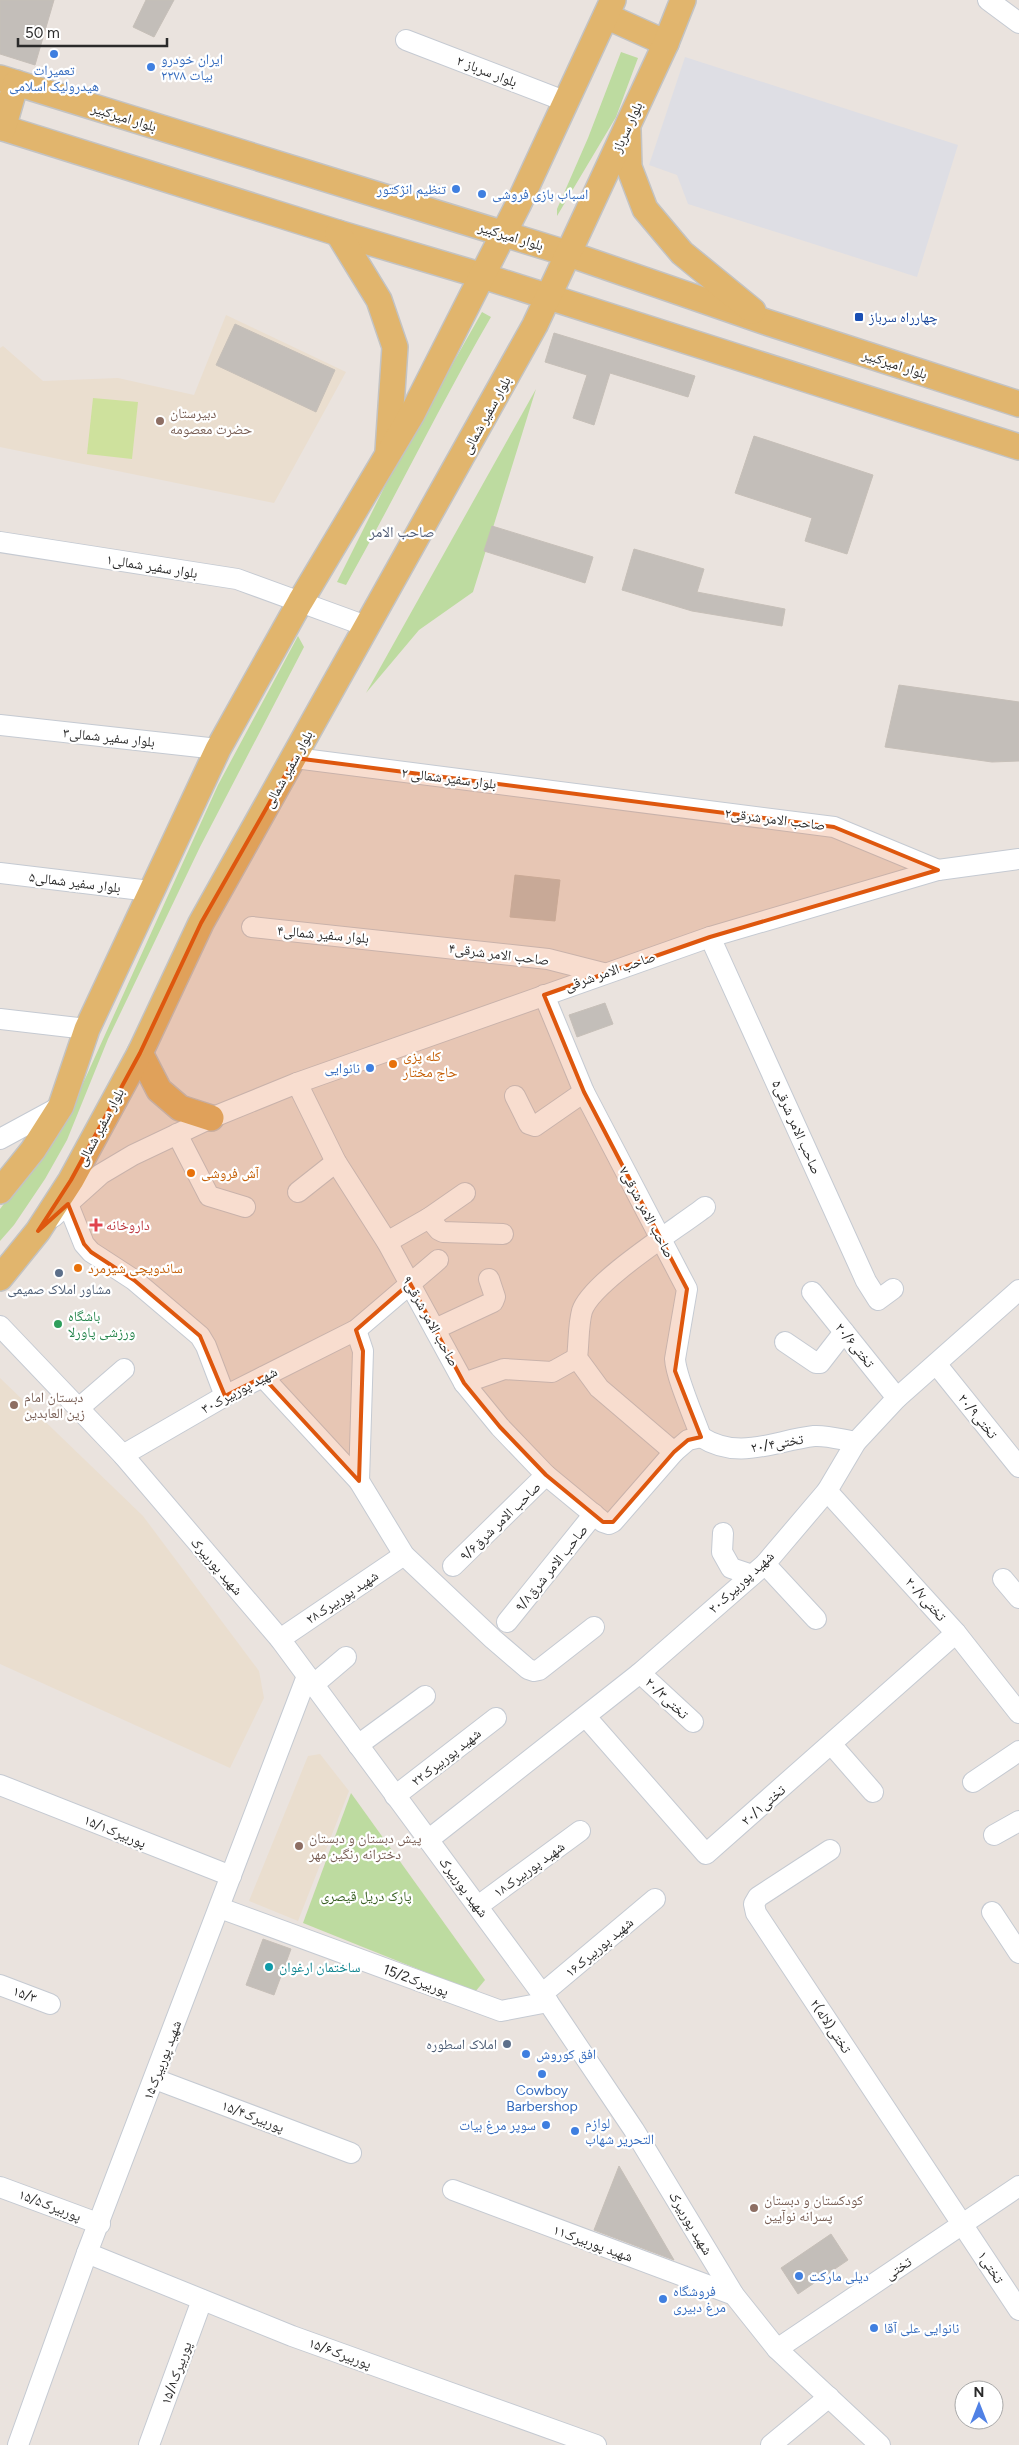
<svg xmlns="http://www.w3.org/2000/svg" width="1019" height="2445" viewBox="0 0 1019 2445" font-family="Figtree,'Noto Naskh Arabic',sans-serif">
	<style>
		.industrial { fill: #dedee4 }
		.education { fill: #eadecf }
		.green { fill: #bddba0 }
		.pitch { fill: #cee19d }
		.building { fill: #c3beb9; stroke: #c6bfb8 }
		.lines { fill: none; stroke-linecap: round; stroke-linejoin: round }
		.minor-casing { stroke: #c5cad2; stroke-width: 22 }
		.major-casing { stroke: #c3c3c3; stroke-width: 28 }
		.minor { stroke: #fff; stroke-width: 20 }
		.major { stroke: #e1b56d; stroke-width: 25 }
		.marked { fill: #de570e; fill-opacity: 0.2; stroke: #de570e; stroke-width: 4; stroke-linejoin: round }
		.shop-dot { fill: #3f7fe0; stroke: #fff; stroke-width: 2 }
		.transit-dot { fill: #1a4fb4; stroke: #fff; stroke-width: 2 }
		.education-dot { fill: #8d6e63; stroke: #fff; stroke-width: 2 }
		.food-dot { fill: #e8710a; stroke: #fff; stroke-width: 2 }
		.health-dot { fill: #e0444e; stroke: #fff; stroke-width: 2 }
		.service-dot { fill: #5c6f8a; stroke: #fff; stroke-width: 2 }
		.leisure-dot { fill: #2e9e5b; stroke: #fff; stroke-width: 2 }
		.culture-dot { fill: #0f9aa8; stroke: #fff; stroke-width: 2 }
		.labels { text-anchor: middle; stroke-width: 4.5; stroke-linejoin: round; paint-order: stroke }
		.shop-label { font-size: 14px; fill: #366cbe; stroke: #fff; text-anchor: start }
		.street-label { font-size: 14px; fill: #2a2a2a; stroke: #fff }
		.transit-label { font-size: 14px; fill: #164399; stroke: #fff; text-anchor: start }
		.education-label { font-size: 14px; fill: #785e54; stroke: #fff; text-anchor: start }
		.food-label { font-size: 14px; fill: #c56008; stroke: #fff; text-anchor: start }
		.health-label { font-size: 14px; fill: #be3a42; stroke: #fff; text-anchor: start }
		.service-label { font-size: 14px; fill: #4e5e75; stroke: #fff }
		.leisure-label { font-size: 14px; fill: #27864d; stroke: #fff; text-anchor: start }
		.park-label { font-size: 14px; fill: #385f22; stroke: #fff }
		.culture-label { font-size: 14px; fill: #0d838f; stroke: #fff; text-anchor: start }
		.neighbourhood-label { font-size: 15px; fill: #505c76; stroke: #fff }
	</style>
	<rect width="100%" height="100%" fill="#eae3de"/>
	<polygon class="industrial" points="685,57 958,145 917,277 688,204 677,175 649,165"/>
	<g class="education">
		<polygon points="226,315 346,372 274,503 0,447 0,348 3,346 43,381 118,378 194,395"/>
		<polygon points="0,1378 143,1516 259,1671 264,1698 230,1768 0,1664"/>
		<polygon points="320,1754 349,1791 298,1921 249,1901 308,1756"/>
	</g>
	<g class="green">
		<polygon points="621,52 638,58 616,117 557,216 557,209 588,138"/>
		<path d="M482,312l9,5c-51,88 -95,179 -145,268l-9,-3 60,-120z"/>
		<polygon points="536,389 473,592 419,630 366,693"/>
		<polygon points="298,636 304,647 200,847 108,1039 67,1140 45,1179 14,1225 0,1241 0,1209 66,1121 218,785"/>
		<polygon points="351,1793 485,1980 475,1992 303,1923"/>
	</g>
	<polygon class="pitch" points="93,398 138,402 132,459 87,454"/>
	<g class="building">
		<polygon points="0,0 54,0 35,65 0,54"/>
		<polygon points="146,0 174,0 154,37 133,27"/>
		<polygon points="235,324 335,370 316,412 216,365"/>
		<polygon points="554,333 695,376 688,397 610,373 594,425 573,418 587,375 545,362"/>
		<polygon points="754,436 873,475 847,554 805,541 812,518 735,493"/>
		<polygon points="492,526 593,557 585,583 484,551"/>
		<polygon points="634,549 704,569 697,592 785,609 782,626 692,611 622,590"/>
		<polygon points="899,685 1019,702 1019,761 992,762 885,747"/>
		<polygon points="515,875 560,880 555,921 510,917"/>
		<polygon points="605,1003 613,1024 577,1037 569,1015"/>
		<polygon points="263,1939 291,1949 274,1995 246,1985"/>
		<polygon points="619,2166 674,2260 594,2230"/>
		<polygon points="831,2234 848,2260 798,2294 781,2268"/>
	</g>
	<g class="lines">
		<g class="minor-casing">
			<g id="minor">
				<polyline points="988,0 1019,23"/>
				<polyline points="406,40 567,102"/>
				<polyline points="0,542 237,579 366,626"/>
				<polyline points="0,725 218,749"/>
				<polyline points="295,758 834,827 938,870"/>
				<polyline points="0,873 150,891"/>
				<polyline points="252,927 548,959 603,973"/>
				<polyline points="710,937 866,1281 878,1300 893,1289"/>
				<path d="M544,995l40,97 103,197 -12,70c1,18 19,58 26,78"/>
				<polyline points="0,1019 87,1029"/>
				<polyline points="297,1083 336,1162 387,1242 464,1383 500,1427 546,1475 603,1522 609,1524 613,1522 674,1452 688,1440 701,1437"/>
				<polyline points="515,1096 529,1124 535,1126 584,1092"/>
				<polyline points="177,1134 209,1196 245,1207"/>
				<polyline points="0,1139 61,1106"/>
				<polyline points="298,1192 336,1162"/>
				<polyline points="68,1204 84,1244 91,1252 134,1280 200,1336 206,1346 225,1396"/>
				<polyline points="53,1217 101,1174 133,1155 211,1118 297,1083 710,937 938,870 1019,859"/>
				<polyline points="429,1218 439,1230 443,1232 503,1234"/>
				<polyline points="387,1242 429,1218 465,1193"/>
				<polyline points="812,1292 897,1398"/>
				<polyline points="0,1326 123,1455 280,1639 548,2002 634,2130 734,2295 777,2349 880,2445"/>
				<polyline points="435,1329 493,1302 495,1297 489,1279"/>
				<polyline points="356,1330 363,1351 359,1481"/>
				<polyline points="785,1342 816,1363 820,1363 844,1332"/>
				<polyline points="937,1365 1019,1467"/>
				<polyline points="263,1377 359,1481 404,1555 493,1639 528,1669 534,1671 539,1670 594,1627"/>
				<polyline points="464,1383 504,1369 552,1372 577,1358"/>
				<polyline points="79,1408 124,1369"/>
				<path d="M701,1437c38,24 72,4 113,-1 13,-1 29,4 42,6"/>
				<path d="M674,1452l-75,-64 -22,-30c2,-15 1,-32 5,-47 9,-29 96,-83 123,-104"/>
				<polyline points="123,1455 225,1396 356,1330 438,1260"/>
				<polyline points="827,1491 956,1633 1019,1713"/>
				<polyline points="723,1533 722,1552 731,1568 752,1575"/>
				<polyline points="765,1564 816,1619"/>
				<polyline points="453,1566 546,1475"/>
				<polyline points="1003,1579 1019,1598"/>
				<polyline points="507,1622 594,1514"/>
				<polyline points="280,1639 404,1555"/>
				<polyline points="640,1673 693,1722"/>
				<polyline points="313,1685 346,1657"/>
				<polyline points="586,1717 706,1854 956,1633"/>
				<polyline points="358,1745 425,1696"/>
				<polyline points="832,1745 873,1792"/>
				<polyline points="973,1782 1019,1751"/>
				<polyline points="0,1785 231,1876"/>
				<polyline points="395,1796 496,1718"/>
				<polyline points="994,1835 1019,1821"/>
				<polyline points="428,1840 640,1673 765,1564 827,1491 856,1442 897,1398 1019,1290"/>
				<polyline points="830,1850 758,1897 754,1904 756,1913 1019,2310"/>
				<polyline points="478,1906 580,1831"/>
				<polyline points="220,1908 501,2011 548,2002"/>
				<polyline points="992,1912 1019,1953"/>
				<polyline points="0,1985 50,2004"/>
				<polyline points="542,1994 655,1899"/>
				<polyline points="155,2079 351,2153"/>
				<polyline points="0,2187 100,2224"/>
				<polyline points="453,2190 734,2295"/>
				<polyline points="87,2253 292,2336 596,2445"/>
				<polyline points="777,2349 1019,2186"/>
				<polyline points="18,2445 87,2253 307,1676"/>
				<polyline points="149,2445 202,2300"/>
				<polyline points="771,2445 829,2397"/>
			</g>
		</g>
		<g class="major-casing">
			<g id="major">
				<polyline points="606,16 666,43"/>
				<polyline points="0,78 569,254 766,322 1019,404"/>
				<polyline points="0,127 338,233 483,276 1019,447"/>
				<polyline points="3,128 16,83"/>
				<polyline points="628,131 629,167 645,209 682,253 753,311"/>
				<polyline points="338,233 379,300 395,347 388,451"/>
				<polyline points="140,1053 159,1090 180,1108 211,1118"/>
				<polyline points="0,1191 33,1150 61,1106 87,1029 218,749 300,602 412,414 518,205 613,0"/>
				<polyline points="0,1278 38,1231 71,1180 140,1053 201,923 535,325 666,43 683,0"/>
			</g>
		</g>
		<use href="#minor" class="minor"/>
		<use href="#major" class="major"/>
	</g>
	<path class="marked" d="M295,758l539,69 104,43 -228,67 -166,58 40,97 103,197 -12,82 26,66 -13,3 -14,12 -61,70h-10l-57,-47 -46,-48 -36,-44 -54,-100 -54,47 7,21 -4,130 -96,-104 -38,19 -25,-60 -66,-56 -43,-28 -7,-8 -16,-40 -30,27 33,-51 69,-127 61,-130z"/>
	<g class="shop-dot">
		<circle cx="54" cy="54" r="5"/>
		<circle cx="151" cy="67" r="5"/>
		<circle cx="456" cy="189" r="5"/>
		<circle cx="482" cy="194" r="5"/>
		<circle cx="370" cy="1068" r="5"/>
		<circle cx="526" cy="2054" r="5"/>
		<circle cx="542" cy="2074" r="5"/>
		<circle cx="546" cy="2125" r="5"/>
		<circle cx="575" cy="2131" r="5"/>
		<circle cx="799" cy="2276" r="5"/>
		<circle cx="663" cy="2299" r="5"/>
		<circle cx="874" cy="2328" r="5"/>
	</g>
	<rect class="transit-dot" x="854" y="312" width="10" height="10" rx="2.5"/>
	<g class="education-dot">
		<circle cx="160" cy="421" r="5"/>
		<circle cx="14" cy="1405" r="5"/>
		<circle cx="299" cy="1846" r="5"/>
		<circle cx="754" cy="2208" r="5"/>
	</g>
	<g class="food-dot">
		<circle cx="393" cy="1064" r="5"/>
		<circle cx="191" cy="1173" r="5"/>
		<circle cx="78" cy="1268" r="5"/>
	</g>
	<path class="health-dot" d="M93.5 1217.5h5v5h5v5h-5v5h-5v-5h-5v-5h5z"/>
	<g class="service-dot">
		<circle cx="59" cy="1273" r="5"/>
		<circle cx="507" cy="2044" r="5"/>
	</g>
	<circle class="leisure-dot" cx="58" cy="1324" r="5"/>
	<circle class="culture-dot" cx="269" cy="1967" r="5"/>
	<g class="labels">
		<g class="shop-label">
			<text x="161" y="64">ايران خودرو<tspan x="161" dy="16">بیات ۲۲۷۸</tspan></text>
			<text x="54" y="75" text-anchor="middle">تعمیرات<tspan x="54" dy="16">هیدرولیک اسلامی</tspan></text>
			<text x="446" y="194" text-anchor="end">تنظیم انژکتور</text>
			<text x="492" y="199">اسباب بازی فروشی</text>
			<text x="360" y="1073" text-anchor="end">نانوایی</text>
			<text x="536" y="2059">افق کوروش</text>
			<text x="542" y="2095" text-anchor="middle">Cowboy<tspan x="542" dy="16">Barbershop</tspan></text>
			<text x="585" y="2128">لوازم<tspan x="585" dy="16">التحریر شهاب</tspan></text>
			<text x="536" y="2130" text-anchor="end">سوپر مرغ بیات</text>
			<text x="809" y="2281">دیلی مارکت</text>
			<text x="673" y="2296">فروشگاه<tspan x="673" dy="16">مرغ دبیری</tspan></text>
			<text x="884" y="2333">نانوایی علی آقا</text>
		</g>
		<g class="street-label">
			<text transform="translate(487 71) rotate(21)" y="5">۲ بلوار سرباز</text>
			<text transform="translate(124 117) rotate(17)" y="5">بلوار امیرکبیر</text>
			<text transform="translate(627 127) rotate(-65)" y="5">بلوار سرباز</text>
			<text transform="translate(511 236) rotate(17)" y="5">بلوار امیرکبیر</text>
			<text transform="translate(895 364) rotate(18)" y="5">بلوار امیرکبیر</text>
			<text transform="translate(486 415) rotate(-61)" y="5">بلوار سفیر شمالی</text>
			<text transform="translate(152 566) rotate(9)" y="5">بلوار سفیر شمالی۱</text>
			<text transform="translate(109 737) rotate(6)" y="5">بلوار سفیر شمالی۳</text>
			<text transform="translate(288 769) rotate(-61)" y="5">بلوار سفیر شمالی</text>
			<text transform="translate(449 778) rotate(7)" y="5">بلوار سفیر شمالی ۲</text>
			<text transform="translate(775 819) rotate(7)" y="5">۲صاحب الامر شرقی</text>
			<text transform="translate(75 882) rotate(7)" y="5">بلوار سفیر شمالی۵</text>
			<text transform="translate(323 934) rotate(5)" y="5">بلوار سفیر شمالی۴</text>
			<text transform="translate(499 954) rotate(7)" y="5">صاحب الامر شرقی۴</text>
			<text transform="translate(610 971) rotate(-19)" y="5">صاحب الامر شرقی</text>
			<text transform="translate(100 1127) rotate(-62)" y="5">بلوار سفیر شمالی</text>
			<text transform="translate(797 1127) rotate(66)" y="5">صاحب الامر شرقی۵</text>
			<text transform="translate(647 1212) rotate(62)" y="5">صاحب الامر شرقی۷</text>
			<text transform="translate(431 1321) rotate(61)" y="5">صاحب الامر شرقی۹</text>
			<text transform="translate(855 1345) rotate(51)" y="5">تختی۲۰/۶</text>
			<text transform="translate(239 1390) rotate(-28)" y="5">شهید پوربیرک۳۰</text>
			<text transform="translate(978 1416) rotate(51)" y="5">تختی۲۰/۹</text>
			<text transform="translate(777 1443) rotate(-10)" y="5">تختی۲۰/۴</text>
			<text transform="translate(500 1521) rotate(-44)" y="5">صاحب الامر شرق۹/۶</text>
			<text transform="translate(217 1566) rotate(49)" y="5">شهید پوربیرک</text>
			<text transform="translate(551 1568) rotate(-51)" y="5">صاحب الامر شرق۹/۸</text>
			<text transform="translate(741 1582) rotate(-43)" y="5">شهید پوربیرک۲۰</text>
			<text transform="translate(342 1597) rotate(-34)" y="5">شهید پوربیرک۲۸</text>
			<text transform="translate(926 1599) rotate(48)" y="5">تختی۲۰/۷</text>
			<text transform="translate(667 1698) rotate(43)" y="5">تختی۲۰/۳</text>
			<text transform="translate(446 1757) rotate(-38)" y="5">شهید پوربیرک۲۲</text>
			<text transform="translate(763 1805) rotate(-41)" y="5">تختی۲۰/۱</text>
			<text transform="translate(115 1831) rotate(22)" y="5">پوربیرک۱۵/۱</text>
			<text transform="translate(529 1869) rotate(-36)" y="5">شهید پوربیرک۱۸</text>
			<text transform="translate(464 1887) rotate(53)" y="5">شهید پوربیرک</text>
			<text transform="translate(599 1947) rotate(-40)" y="5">شهید پوربیرک۱۶</text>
			<text transform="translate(416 1980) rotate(20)" y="5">پوربیرک15/2</text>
			<text transform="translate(25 1994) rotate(20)" y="5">۱۵/۳</text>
			<text transform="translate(831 2026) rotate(56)" y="5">۲تختی(لاله)</text>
			<text transform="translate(162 2060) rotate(-69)" y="5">شهید پوربیرک۱۵</text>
			<text transform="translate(253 2116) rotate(21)" y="5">پوربیرک۱۵/۴</text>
			<text transform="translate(50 2205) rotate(21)" y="5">پوربیرک۱۵/۵</text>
			<text transform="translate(691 2223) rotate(59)" y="5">شهید پوربیرک</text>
			<text transform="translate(593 2243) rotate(20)" y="5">شهید پوربیرک۱۱</text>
			<text transform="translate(991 2267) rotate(57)" y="5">تختی۱</text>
			<text transform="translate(898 2268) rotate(-34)" y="5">تختی</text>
			<text transform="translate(340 2353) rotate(20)" y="5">پوربیرک۱۵/۶</text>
			<text transform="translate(176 2373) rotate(-70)" y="5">پوربیرک۱۵/۸</text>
		</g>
		<g class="transit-label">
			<text x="869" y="322">چهارراه سرباز</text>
		</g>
		<g class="education-label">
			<text x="170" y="418">دبیرستان<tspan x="170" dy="16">حضرت معصومه</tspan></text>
			<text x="24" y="1402">دبستان امام<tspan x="24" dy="16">زین العابدین</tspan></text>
			<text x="309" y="1843">پیش دبستان و دبستان<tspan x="309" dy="16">دخترانه رنگین مهر</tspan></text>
			<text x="764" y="2205">کودکستان و دبستان<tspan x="764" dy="16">پسرانه نوآیین</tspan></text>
		</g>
		<g class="food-label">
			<text x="403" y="1061">کله پزی<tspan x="403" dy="16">حاج مختار</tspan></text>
			<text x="201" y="1178">آش فروشی</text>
			<text x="88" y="1273">ساندویچی شیرمرد</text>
		</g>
		<g class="health-label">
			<text x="106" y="1230">داروخانه</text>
		</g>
		<g class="service-label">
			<text x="59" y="1294">مشاور املاک صمیمی</text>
			<text x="497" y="2049" text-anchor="end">املاک اسطوره</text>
		</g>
		<g class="leisure-label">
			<text x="68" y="1321">باشگاه<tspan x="68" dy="16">ورزشی پاورلا</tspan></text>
		</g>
		<g class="park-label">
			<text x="366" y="1901">پارک دریل قیصری</text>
		</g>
		<g class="culture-label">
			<text x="279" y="1972">ساختمان ارغوان</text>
		</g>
		<g class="neighbourhood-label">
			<text x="402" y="537">صاحب الامر</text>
		</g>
	</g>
	<g transform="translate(979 2405)"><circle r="24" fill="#ffffff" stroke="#aaaaaa"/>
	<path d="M0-4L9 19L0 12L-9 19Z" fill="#5081e5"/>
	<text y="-8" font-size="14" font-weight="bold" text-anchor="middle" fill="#2a2a2a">N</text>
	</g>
	<path d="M18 38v8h149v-8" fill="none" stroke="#2a2a2a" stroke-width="2.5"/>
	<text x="25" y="38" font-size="15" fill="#2a2a2a" stroke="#ffffff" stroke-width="4" paint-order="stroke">50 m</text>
</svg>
